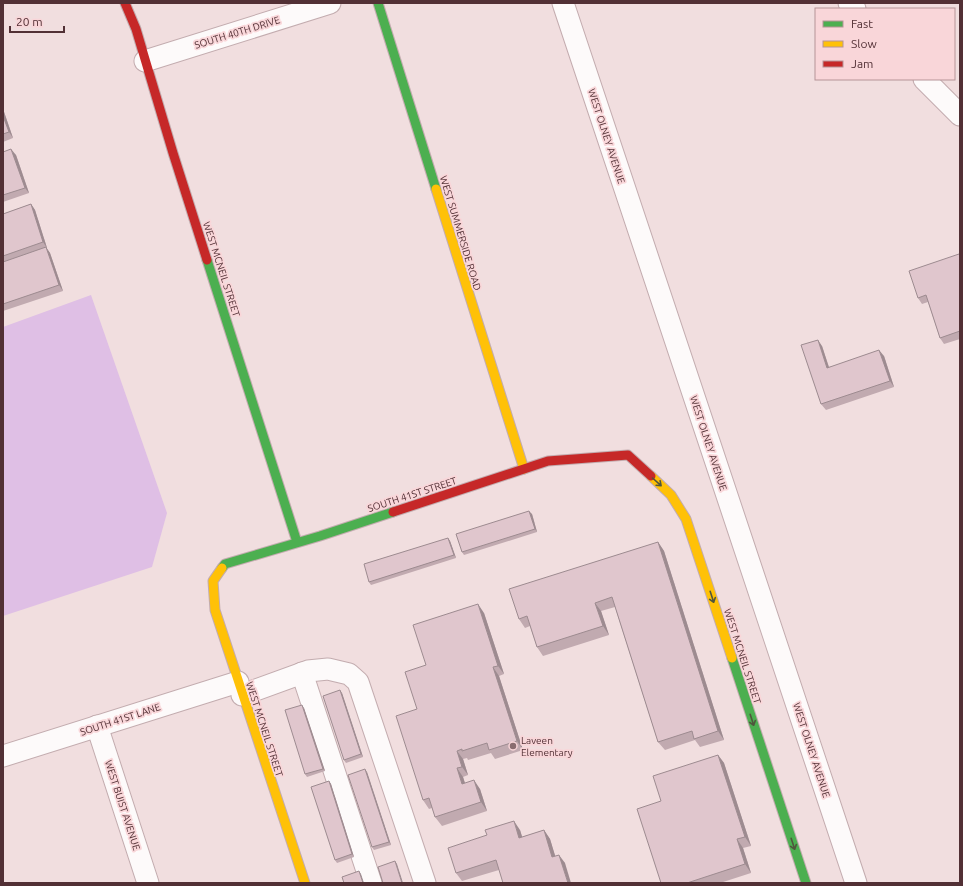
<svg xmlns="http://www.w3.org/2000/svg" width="963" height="886" viewBox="0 0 963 886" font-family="Ubuntu,sans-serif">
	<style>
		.green { fill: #dfbfe5 }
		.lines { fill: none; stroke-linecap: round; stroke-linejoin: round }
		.street-casing { stroke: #c3acaf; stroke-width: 23 }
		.fast-casing { stroke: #c3acaf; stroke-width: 11 }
		.slow-casing { stroke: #c3acaf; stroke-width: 11 }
		.jam-casing { stroke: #c3acaf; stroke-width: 11 }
		.street { stroke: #fdfafa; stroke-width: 21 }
		.fast { stroke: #4caf50; stroke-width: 9 }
		.slow { stroke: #ffc107; stroke-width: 9 }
		.jam { stroke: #c62828; stroke-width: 9 }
		.wall { fill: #c1aab0 }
		.shaded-wall { fill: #9d8b90 }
		.building { fill: #e0c6cd; stroke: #9d8b90 }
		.oneway { stroke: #50563d }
		.poi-dot { fill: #8a6d70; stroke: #f9d6d9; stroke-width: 1.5 }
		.labels { text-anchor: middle; stroke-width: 3.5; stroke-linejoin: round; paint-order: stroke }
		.street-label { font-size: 10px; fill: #523035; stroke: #f9d6d9 }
		.poi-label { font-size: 10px; fill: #523035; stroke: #f9d6d9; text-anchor: start }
	</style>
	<rect width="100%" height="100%" fill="#f1dedf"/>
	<polygon class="green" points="91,295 167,513 152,567 3,616 3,327"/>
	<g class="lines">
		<g class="street-casing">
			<g id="street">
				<polyline points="563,3 856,883"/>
				<polyline points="849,3 855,9"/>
				<polyline points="145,61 330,3"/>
				<polyline points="924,79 960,115"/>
				<polyline points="302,673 371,883"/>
				<polyline points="242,695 308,671 328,669 349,674 358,682 425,883"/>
				<polyline points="97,726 148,883"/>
				<polyline points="3,756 238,682"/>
			</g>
		</g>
		<g class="fast-casing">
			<g id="fast">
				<polyline points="378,3 436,189"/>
				<polyline points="207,260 297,542"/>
				<polyline points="222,568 225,564 320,536 393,512"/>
				<polyline points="732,658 806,883"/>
			</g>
		</g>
		<g class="slow-casing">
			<g id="slow">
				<polyline points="436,189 524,469"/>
				<polyline points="651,476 671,495 686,519 732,658"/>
				<polyline points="222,568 213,581 215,610 305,883"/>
			</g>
		</g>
		<g class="jam-casing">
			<g id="jam">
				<polyline points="125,3 136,29 173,153 207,260"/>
				<polyline points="393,512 548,461 628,455 651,476"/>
			</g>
		</g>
		<use href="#street" class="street"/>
		<use href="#fast" class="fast"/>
		<use href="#slow" class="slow"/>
		<use href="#jam" class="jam"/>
	</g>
	<g class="wall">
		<polygon points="3,109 13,138 3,142"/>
		<polygon points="3,152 16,155 29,193 3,202"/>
		<polygon points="31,204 35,210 47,248 46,248 50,253 63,291 3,311 3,214"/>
		<polygon points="960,255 960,339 944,344 940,338 928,302 922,304 918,298"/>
		<polygon points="822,346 829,367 884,356 894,387 826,410 821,404"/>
		<polygon points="532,514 537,532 464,555 462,552"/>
		<polygon points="448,538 450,541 456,558 371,585 369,582"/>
		<polygon points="658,542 664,551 724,740 700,747 695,740 665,750 658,742 615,607 601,611 609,635 543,656 537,647 530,626 525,628 519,619"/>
		<polygon points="484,613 504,674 499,676 523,750 495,759 491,753 468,760 467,758 463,759 468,775 463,777 465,783 480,789 487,811 442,826 435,817 432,808 429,809 423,800 417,709 426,665"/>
		<polygon points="342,693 363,757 346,763 344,760"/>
		<polygon points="304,708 325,771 307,777 305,774"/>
		<polygon points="718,755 724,763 751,846 743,848 751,873 720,883 661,883 661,801"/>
		<polygon points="367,772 391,845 374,850 372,847"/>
		<polygon points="329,781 331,784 354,857 337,863 335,860"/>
		<polygon points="520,830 522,837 544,830 550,839 555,856 565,863 499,870 462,881 456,873"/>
	</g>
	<g class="shaded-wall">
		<polygon points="3,109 13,138 9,132 3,116"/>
		<polygon points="11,149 16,155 29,193 25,188"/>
		<polygon points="31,204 35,210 47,248 43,242"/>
		<polygon points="46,247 50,253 63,291 59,285"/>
		<polygon points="818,340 822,346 831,374 827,368"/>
		<polygon points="879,350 884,356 894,387 890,381"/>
		<polygon points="529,511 532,514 537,532 535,529"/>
		<polygon points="448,538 450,541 456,558 454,555"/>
		<polygon points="658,542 664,551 724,740 718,731"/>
		<polygon points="595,603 601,611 609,635 603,626"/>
		<polygon points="478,604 484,613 504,674 498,666"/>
		<polygon points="493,667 499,676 523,750 517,741"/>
		<polygon points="340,690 342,693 363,757 361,754"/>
		<polygon points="302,705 304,708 325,771 323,769"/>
		<polygon points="457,751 463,759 468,775 462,767"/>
		<polygon points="718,755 724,763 751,846 745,837"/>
		<polygon points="457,768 463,777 468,793 462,784"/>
		<polygon points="365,769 367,772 391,845 389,842"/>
		<polygon points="474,780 480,789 487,811 481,802"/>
		<polygon points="329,781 331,784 354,857 352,854"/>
		<polygon points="514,821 520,830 525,846 519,838"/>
		<polygon points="544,830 550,839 558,865 552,857"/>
		<polygon points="737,839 743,848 751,873 745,864"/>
		<polygon points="559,855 565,863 571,883 568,883"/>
		<polygon points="395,861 397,864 403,883 402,883"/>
		<polygon points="359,871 361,874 364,883 363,883"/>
	</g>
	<g class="building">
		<polygon points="3,116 9,132 3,134"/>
		<polygon points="11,149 25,188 3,195 3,152"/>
		<polygon points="31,204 43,242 3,256 3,214"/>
		<polygon points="46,247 59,285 3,304 3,262"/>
		<polygon points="959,254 960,256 960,331 940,338 926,295 918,298 909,271"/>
		<polygon points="818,340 827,368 879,350 890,381 821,404 801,345"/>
		<polygon points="529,511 535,529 462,552 456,534"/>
		<polygon points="448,538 454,555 369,582 364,564"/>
		<polygon points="658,542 718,731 694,739 692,731 658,742 612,597 595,603 603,626 537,647 527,616 519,619 509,589"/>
		<polygon points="478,604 498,666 493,667 517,741 489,750 487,743 462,751 462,749 457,751 462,767 457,768 462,784 474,780 481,802 435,817 429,798 423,800 396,716 417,709 405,672 426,665 413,625"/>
		<polygon points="340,690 361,754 344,760 323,696"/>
		<polygon points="302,705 323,769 305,774 285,710"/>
		<polygon points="718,755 745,837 737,839 745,864 687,883 661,883 637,809 661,801 653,776"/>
		<polygon points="365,769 389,842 372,847 348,775"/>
		<polygon points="329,781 352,854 335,860 311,787"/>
		<polygon points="514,821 519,838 544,830 552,857 559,855 568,883 503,883 496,860 456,873 448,848 487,835 485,830"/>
		<polygon points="395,861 402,883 383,883 378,867"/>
		<polygon points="359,871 363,883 344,883 342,877"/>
	</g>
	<defs><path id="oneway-shaft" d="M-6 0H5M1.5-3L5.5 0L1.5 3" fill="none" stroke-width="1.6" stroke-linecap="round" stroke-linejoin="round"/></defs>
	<g class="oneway">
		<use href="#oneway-shaft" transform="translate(657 482) rotate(42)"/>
		<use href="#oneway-shaft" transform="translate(712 597) rotate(72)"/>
		<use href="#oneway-shaft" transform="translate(752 720) rotate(72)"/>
		<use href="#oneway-shaft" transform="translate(793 844) rotate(72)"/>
	</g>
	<circle class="poi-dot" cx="513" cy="746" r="4"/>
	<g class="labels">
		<g class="street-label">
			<text transform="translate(237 32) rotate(-17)" y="4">SOUTH 40TH DRIVE</text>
			<text transform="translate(607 136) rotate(72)" y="4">WEST OLNEY AVENUE</text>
			<text transform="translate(461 233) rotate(73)" y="4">WEST SUMMERSIDE ROAD</text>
			<text transform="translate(222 269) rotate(72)" y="4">WEST MCNEIL STREET</text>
			<text transform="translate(709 443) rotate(72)" y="4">WEST OLNEY AVENUE</text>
			<text transform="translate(412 494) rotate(-18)" y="4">SOUTH 41ST STREET</text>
			<text transform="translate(743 656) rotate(72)" y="4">WEST MCNEIL STREET</text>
			<text transform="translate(120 719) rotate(-18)" y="4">SOUTH 41ST LANE</text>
			<text transform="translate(265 729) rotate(72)" y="4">WEST MCNEIL STREET</text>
			<text transform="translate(812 750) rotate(72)" y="4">WEST OLNEY AVENUE</text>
			<text transform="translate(123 805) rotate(72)" y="4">WEST BUIST AVENUE</text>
		</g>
		<g class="poi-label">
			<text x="521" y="744">Laveen<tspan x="521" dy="12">Elementary</tspan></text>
		</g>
	</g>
	<rect width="963" height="886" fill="none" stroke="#523035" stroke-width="8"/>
	<rect x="815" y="8" width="140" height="72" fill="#f9d6d9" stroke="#b69497"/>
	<rect x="823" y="21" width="20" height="6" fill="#4caf50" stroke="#b69497"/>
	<text x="851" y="28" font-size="12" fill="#523035">Fast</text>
	<rect x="823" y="41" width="20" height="6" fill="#ffc107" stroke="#b69497"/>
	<text x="851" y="48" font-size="12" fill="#523035">Slow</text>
	<rect x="823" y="61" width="20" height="6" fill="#c62828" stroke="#b69497"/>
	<text x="851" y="68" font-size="12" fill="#523035">Jam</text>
	<path d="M10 26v6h54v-6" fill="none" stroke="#523035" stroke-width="2"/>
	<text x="16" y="26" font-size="12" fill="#523035" stroke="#f9d6d9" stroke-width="3" paint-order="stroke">20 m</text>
</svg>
